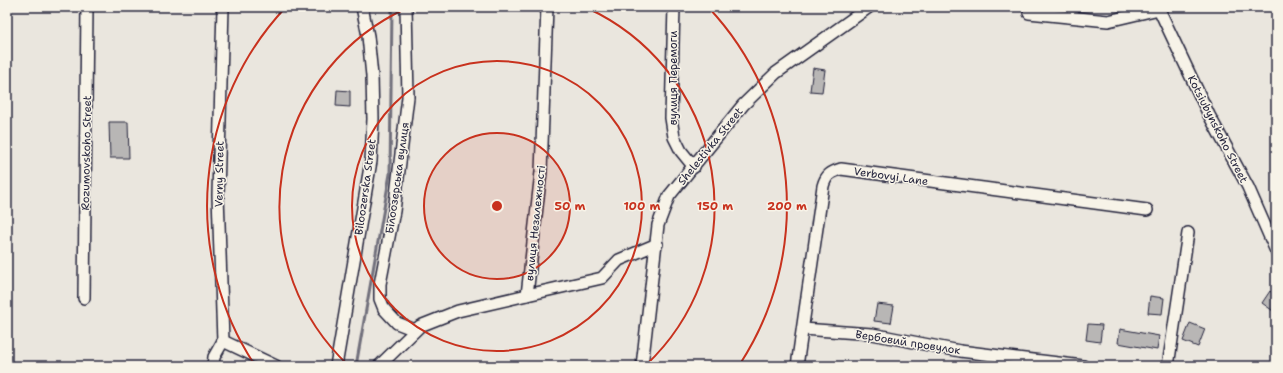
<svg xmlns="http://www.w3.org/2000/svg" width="1283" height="373" viewBox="0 0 1283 373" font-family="'Shantell Sans',sans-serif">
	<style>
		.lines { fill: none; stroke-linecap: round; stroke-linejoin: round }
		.stream { stroke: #716f7b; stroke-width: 3 }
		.building { fill: #b8b6b5; stroke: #22223b }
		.minor-casing { stroke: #22223b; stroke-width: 14 }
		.minor { stroke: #f7f3e8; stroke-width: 11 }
		.ring { fill: none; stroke: #c8321e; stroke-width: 2 }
		.labels { text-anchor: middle; stroke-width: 3; stroke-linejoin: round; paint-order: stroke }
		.street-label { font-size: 11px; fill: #22223b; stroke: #f7f3e8 }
		.centre { fill: #c8321e; stroke: #f7f3e8; stroke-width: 2 }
		.ring-label { font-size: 12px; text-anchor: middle; font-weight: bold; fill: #c8321e; stroke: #f7f3e8; stroke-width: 3; stroke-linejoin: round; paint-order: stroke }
	</style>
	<rect width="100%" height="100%" fill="#eae6de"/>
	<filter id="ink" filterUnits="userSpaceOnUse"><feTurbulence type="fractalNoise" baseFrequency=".025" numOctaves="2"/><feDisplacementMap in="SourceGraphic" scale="8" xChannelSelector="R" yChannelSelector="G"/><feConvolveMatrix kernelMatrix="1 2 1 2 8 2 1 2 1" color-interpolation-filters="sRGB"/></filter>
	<g filter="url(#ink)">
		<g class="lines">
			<polyline class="stream" points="356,366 390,174 392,7"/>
		</g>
		<g class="building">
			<polygon points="813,68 825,70 822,92 810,91"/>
			<polygon points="337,90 350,91 350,107 336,106"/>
			<polygon points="109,122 128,122 129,158 110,158"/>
			<polygon points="1270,291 1276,296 1276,313 1262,303"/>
			<polygon points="1150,296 1164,298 1162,314 1148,313"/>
			<polygon points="877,304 894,306 891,323 874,321"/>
			<polygon points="1190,323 1205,329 1198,347 1183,341"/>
			<polygon points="1088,324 1102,325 1100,342 1086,340"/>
			<polygon points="1120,329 1159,336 1157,350 1118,343"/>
		</g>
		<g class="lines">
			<g class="minor-casing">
				<g id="minor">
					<polyline points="406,7 408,97 394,211 380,284 380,299 384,309 397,323 415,330"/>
					<polyline points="547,7 541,172 527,295 602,278 619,260 657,244"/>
					<polyline points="674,7 671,118 674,137 681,151 694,167"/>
					<polyline points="1158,7 1209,115 1248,187 1276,251"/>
					<polyline points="1029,13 1108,21 1159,9"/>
					<polyline points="84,298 87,7"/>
					<polyline points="803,329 872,334 960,351 1083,366"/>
					<polyline points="223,341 218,195 223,7"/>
					<polyline points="223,341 276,366"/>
					<polyline points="213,366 214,357 223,341"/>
					<polyline points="336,366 371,161 373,119 372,76 368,36 362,7"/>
					<polyline points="379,366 420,326 458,311 527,295"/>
					<polyline points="642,366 658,225 669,196 743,105 776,73 869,7"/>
					<path d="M797,366l26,-180c3,-11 8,-14 18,-17l306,41"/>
					<polyline points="1168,366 1188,233"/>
				</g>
			</g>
			<use href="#minor" class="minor"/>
		</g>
	</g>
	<circle cx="497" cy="206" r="73" fill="#c8321e" fill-opacity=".12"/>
	<g class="ring">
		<circle cx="497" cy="206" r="73"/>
		<circle cx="497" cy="206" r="145"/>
		<path d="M348 365A218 218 0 0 1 407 8M587 8A218 218 0 0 1 646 365"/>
		<path d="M254 364A290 290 0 0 1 285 8M709 8A290 290 0 0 1 740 364"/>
	</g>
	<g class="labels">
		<g class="street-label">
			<text transform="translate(673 78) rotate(-90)" y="4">вулиця Перемоги</text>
			<text transform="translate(1218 129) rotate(63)" y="4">Kotsiubynskoho Street</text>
			<text transform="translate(710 146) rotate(-51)" y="4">Shelestivka Street</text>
			<text transform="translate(86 153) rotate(-89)" y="4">Rozumovskoho Street</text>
			<text transform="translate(219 174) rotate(-89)" y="4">Verny Street</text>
			<text transform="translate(891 176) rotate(8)" y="4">Verbovyi Lane</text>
			<text transform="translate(397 178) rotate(-82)" y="4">Білоозерська вулиця</text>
			<text transform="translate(365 187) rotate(-82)" y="4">Biloozerska Street</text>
			<text transform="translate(535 223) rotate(-84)" y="4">вулиця Незалежності</text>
			<text transform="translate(908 342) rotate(9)" y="4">Вербовий провулок</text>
		</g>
	</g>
	<circle cx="497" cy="206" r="6" class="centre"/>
	<g class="ring-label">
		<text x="570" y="210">50 m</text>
		<text x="642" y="210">100 m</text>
		<text x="715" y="210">150 m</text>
		<text x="787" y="210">200 m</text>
	</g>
	<rect width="1283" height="373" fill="none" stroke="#f7f3e8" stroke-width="24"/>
	<rect x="12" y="12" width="1259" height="349" fill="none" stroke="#22223b" stroke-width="1.5" filter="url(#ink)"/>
</svg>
